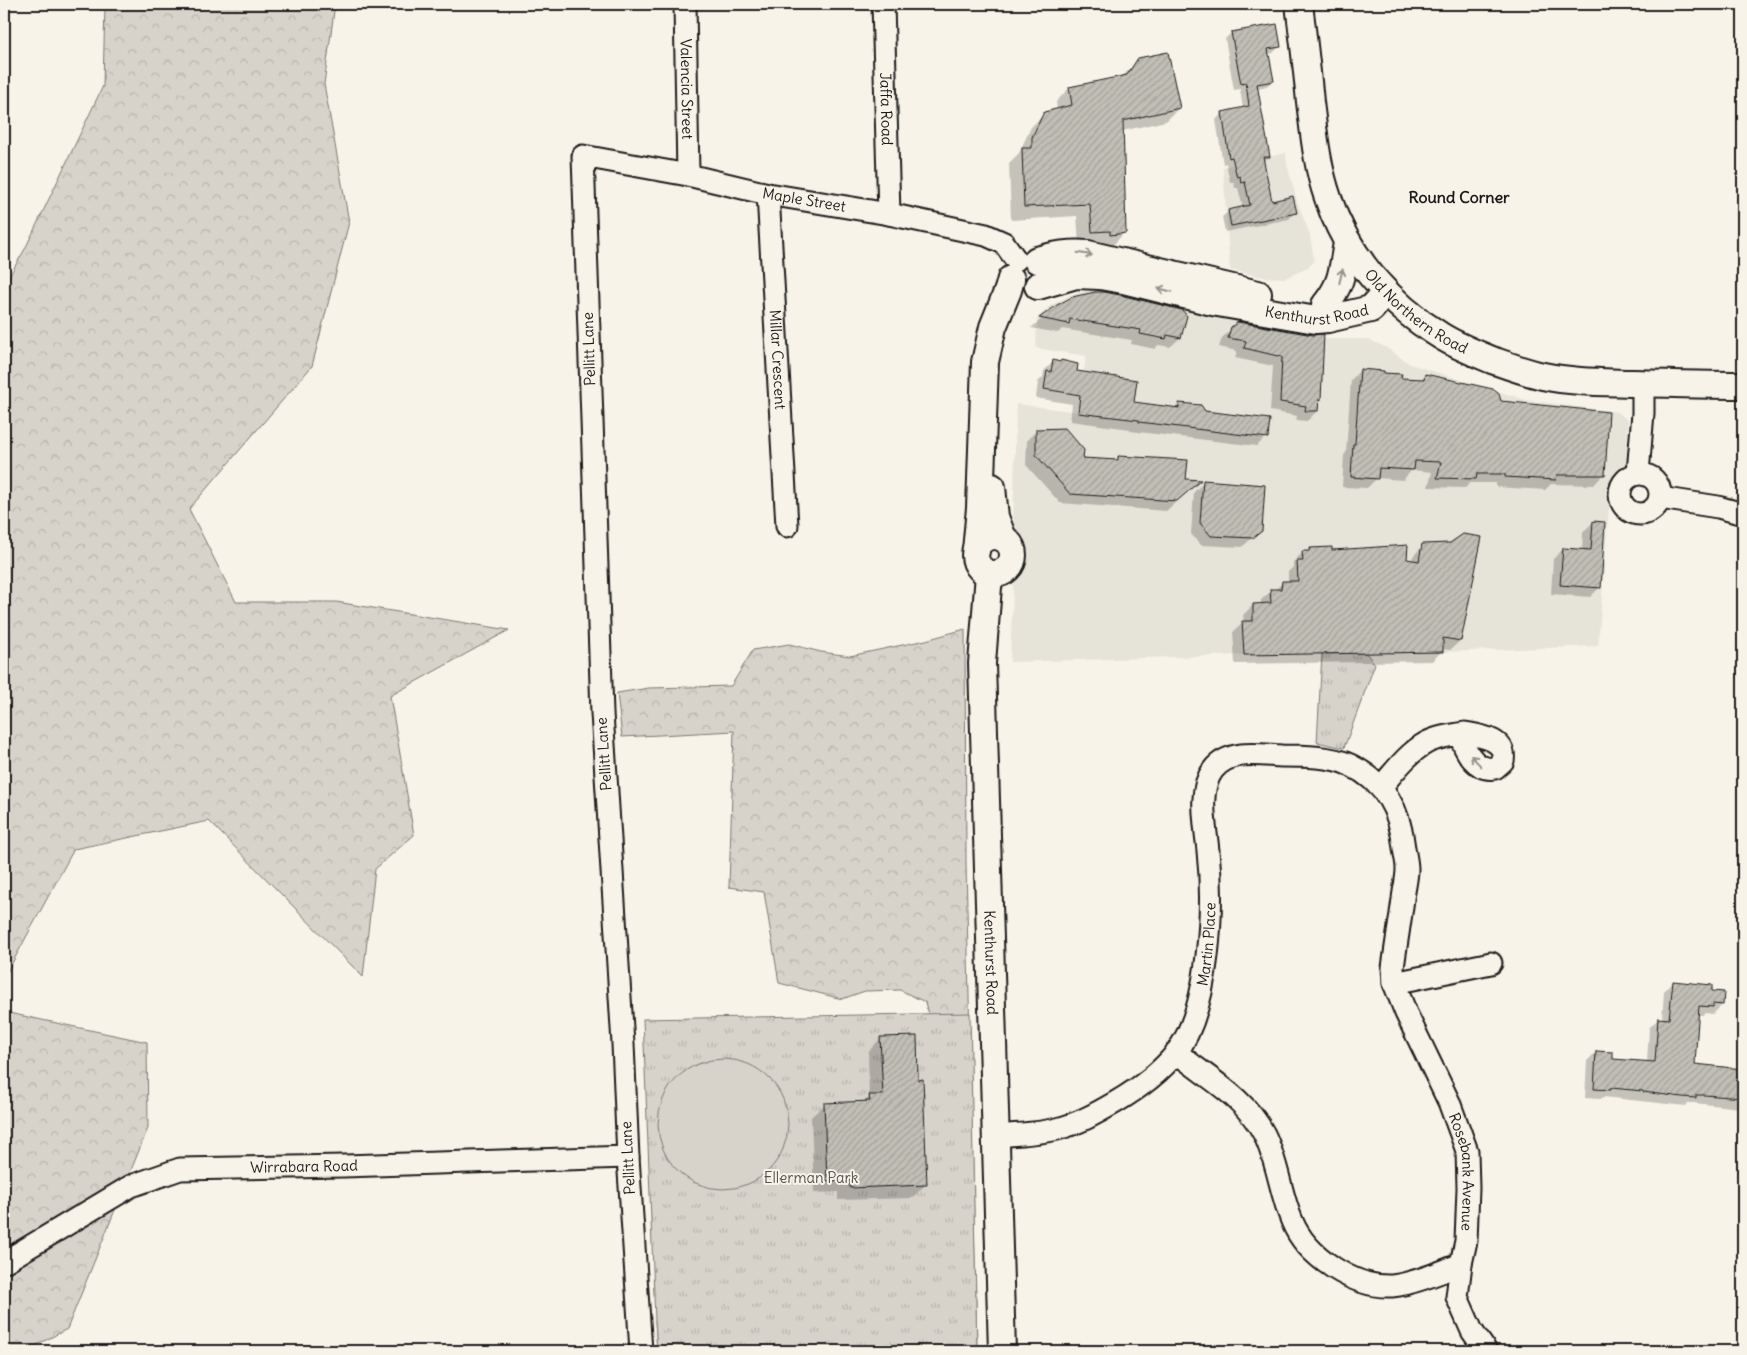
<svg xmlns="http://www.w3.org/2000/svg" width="1747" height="1355" viewBox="0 0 1747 1355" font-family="Delius,sans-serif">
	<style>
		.built { fill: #e6e3d9 }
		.forest { fill: url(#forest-crowns); stroke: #7a7874 }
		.park { fill: url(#park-tufts); stroke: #7a7874 }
		.pitch { fill: #d7d3cb; stroke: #7a7874 }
		.shadow { fill: #0003 }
		.building { fill: url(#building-hatch); stroke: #1c1c1c }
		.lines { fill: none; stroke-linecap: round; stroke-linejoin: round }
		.minor-casing { stroke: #1c1c1c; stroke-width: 25 }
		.major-casing { stroke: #1c1c1c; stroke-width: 30 }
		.minor { stroke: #f7f3e8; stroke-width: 21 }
		.major { stroke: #f7f3e8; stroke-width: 26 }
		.oneway { stroke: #94928c }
		.labels { text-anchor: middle; stroke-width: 4; stroke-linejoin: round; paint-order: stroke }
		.street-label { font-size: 15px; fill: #1c1c1c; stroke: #f7f3e8 }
		.park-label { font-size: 15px; fill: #545351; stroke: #f7f3e8 }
		.neighbourhood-label { font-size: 16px; font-weight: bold; fill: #1c1c1c; stroke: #f7f3e8 }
	</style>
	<defs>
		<pattern id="forest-crowns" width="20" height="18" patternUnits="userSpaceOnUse" patternTransform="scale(1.25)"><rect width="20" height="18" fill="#d7d3cb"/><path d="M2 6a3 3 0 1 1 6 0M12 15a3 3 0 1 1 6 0" fill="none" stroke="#b8b5ae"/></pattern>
		<pattern id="park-tufts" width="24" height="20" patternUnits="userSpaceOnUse" patternTransform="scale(1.25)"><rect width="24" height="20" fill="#d7d3cb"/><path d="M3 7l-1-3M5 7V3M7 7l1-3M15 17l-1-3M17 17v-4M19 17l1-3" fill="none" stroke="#b8b5ae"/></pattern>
		<pattern id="building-hatch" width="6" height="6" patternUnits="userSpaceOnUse" patternTransform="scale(1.25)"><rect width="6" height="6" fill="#c0beb5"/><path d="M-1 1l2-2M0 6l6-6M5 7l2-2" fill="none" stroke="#a4a39b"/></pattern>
	</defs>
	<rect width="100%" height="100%" fill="#f7f3e8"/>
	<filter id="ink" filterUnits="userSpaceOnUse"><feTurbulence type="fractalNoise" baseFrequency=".02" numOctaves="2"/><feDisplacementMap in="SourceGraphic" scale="10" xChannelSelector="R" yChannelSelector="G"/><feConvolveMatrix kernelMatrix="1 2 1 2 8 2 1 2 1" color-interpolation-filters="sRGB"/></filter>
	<g filter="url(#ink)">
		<g class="built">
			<polygon points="1286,153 1287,164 1297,201 1310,235 1314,261 1308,268 1285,278 1263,277 1230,270 1223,167"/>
			<polygon points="1092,289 1109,289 1322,339 1368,339 1385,347 1410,364 1526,400 1617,412 1628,420 1627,464 1611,482 1598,646 1443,652 1244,655 1010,662 1014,570 1020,559 1020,545 1013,533 1016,404 1078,412 1086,356 1036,348 1037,318 1050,306 1070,295"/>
		</g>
		<g class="forest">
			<polygon points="105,4 335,4 324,84 349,222 312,366 189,509 236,602 336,602 509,630 390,696 414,835 375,869 363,977 209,821 74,849 4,978 4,285 25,249 103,86"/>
			<polygon points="965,629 966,864 977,1351 657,1351 655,1320 928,1014 925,1002 900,990 865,991 842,999 779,983 764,892 729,887 734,731 622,737 617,693 649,688 731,686 753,650 789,644 821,652 850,656 926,640"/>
			<polygon points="4,1012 147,1042 148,1128 67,1329 25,1351 4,1351"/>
		</g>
		<g class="park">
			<polygon points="1366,653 1375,664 1344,748 1317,742 1322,654"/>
			<polygon points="970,1013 977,1351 657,1351 655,1320 643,1019"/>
		</g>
		<circle class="pitch" cx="723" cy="1124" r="65"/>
		<g class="shadow">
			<polygon points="1231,33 1280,46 1273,53 1268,54 1272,81 1266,87 1257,89 1269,156 1263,162 1271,202 1295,212 1289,219 1225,232 1222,217 1229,211 1243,208 1238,188 1235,188 1234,182 1230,182 1226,163 1223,164 1216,120 1222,113 1243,109 1240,89 1234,90 1225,39"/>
			<polygon points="1139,59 1179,108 1166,121 1122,131 1125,232 1112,246 1097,247 1079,245 1077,216 1011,220 1009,163 1019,153 1031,127 1045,113 1057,110 1056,102 1069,88 1122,77"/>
			<polygon points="1057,306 1180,338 1170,347 1158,345 1155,349 1131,344 1132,340 1062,329 1058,333 1031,328"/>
			<polygon points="1232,328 1313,336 1319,399 1318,401 1317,411 1307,421 1296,420 1297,416 1270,411 1273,366 1235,358 1237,351 1219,347 1222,338"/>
			<polygon points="1053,362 1133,404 1175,409 1180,404 1204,412 1266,437 1257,446 1130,431 1130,429 1070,421 1072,404 1036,398 1038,382 1043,377 1044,371"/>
			<polygon points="1360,370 1400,379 1420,380 1425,375 1500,402 1603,475 1594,485 1551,484 1545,490 1496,487 1496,483 1470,483 1465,488 1428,487 1432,472 1412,470 1403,480 1377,478 1367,488 1342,487 1344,455 1346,453 1351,380"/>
			<polygon points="1037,430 1082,460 1115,462 1118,458 1185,480 1199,481 1166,511 1060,503 1026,465 1027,440"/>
			<polygon points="1204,482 1261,530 1242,547 1201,545 1191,534 1194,492"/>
			<polygon points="1593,522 1600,587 1590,597 1551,594 1553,559 1563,549 1582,551 1583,532"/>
			<polygon points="1450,544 1460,641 1450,650 1442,649 1442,651 1432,661 1235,664 1233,632 1244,622 1243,615 1253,605 1261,605 1261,600 1271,591 1275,590 1282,583 1288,583 1288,572 1293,567 1293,562 1303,552 1308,552 1311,549 1412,561 1413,556 1423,546"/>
			<polygon points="1673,982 1710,992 1722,1005 1713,1014 1705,1013 1703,1015 1698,1015 1694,1066 1743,1070 1743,1105 1740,1108 1694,1103 1688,1103 1686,1106 1603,1097 1601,1099 1585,1098 1587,1061 1596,1052 1612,1060 1647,1063 1649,1028 1658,1019 1662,1020 1664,991"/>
			<polygon points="881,1038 917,1081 926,1184 912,1198 838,1200 838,1192 814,1193 811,1117 825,1104 863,1103 869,1097 868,1052"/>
		</g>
		<g class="building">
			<polygon points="1277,24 1281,47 1268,49 1274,81 1257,84 1270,157 1263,157 1272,201 1293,196 1297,213 1231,226 1228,210 1250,205 1245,182 1241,183 1240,176 1237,177 1232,157 1229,158 1222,112 1249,106 1246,83 1241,84 1231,32"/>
			<polygon points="1168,52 1180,108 1123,121 1126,233 1110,235 1110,231 1092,232 1090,204 1024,207 1022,148 1032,148 1032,137 1044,112 1072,105 1069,87 1127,75 1138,58"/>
			<polygon points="1095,292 1104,292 1120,295 1182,310 1187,316 1181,338 1167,335 1166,339 1140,334 1141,330 1070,319 1069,324 1039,318 1057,305 1072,297"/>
			<polygon points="1238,322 1313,335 1324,334 1321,400 1319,399 1318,411 1305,411 1306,406 1280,402 1282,357 1244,348 1246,341 1228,338 1231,327"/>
			<polygon points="1053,360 1060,362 1061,360 1078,364 1077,371 1137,380 1134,402 1179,408 1179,403 1201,405 1205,411 1270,419 1268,438 1139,422 1139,420 1078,413 1080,395 1044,389 1047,371 1051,372"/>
			<polygon points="1360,369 1384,371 1384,373 1402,374 1401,378 1424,379 1425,374 1493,389 1499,394 1501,401 1609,412 1605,475 1557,475 1556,480 1505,477 1505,474 1477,474 1476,479 1437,478 1441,462 1415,461 1414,470 1379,468 1378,479 1351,477 1353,444 1355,444"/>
			<polygon points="1065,428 1084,450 1083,458 1118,460 1118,456 1188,460 1186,479 1201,480 1177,501 1070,494 1036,455 1036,429"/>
			<polygon points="1203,480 1265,485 1262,531 1253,538 1211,536 1200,523"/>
			<polygon points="1593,521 1605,522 1601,588 1560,585 1563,548 1591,550"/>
			<polygon points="1463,534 1482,537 1461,641 1443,638 1443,652 1244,655 1242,621 1253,621 1253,604 1271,603 1270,589 1281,589 1282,581 1298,581 1297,561 1303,561 1302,551 1309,551 1310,548 1332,547 1332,550 1408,545 1407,559 1419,561 1422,544 1450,543"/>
			<polygon points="1673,981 1712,985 1712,991 1724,992 1723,1005 1713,1004 1713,1007 1699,1006 1695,1064 1743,1069 1743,1098 1704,1095 1696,1095 1696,1098 1682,1097 1643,1092 1643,1091 1611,1088 1611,1090 1594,1089 1596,1051 1613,1052 1613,1059 1655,1062 1658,1018 1669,1019"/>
			<polygon points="917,1036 918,1080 923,1079 927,1185 850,1188 850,1180 827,1181 824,1103 870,1101 869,1095 883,1095 880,1037"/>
		</g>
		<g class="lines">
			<g class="minor-casing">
				<g id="minor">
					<path id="s1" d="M685,4l3,171"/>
					<path id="s2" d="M883,4l6,210"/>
					<path id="s3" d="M768,194l19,332"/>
					<polyline points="1638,473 1643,413 1643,384"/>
					<circle cx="1640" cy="494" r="20"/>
					<polyline points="1660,498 1718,507 1743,514"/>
					<path d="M1381,787c14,-16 27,-34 45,-44 11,-6 26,-8 39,-10 16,3 42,6 38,28l-8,7c-19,4 -31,-18 -35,-34"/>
					<polyline points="1394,983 1491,963"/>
					<path id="s4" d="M997,1136c19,-2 41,-2 60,-7 21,-5 40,-16 59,-27 22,-13 43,-28 60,-49 34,-44 38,-148 32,-202 -2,-24 -11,-60 5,-81 16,-21 45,-15 69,-14 19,0 50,0 68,9 35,17 50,45 54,83 1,7 3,14 3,21 0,10 -3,20 -4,30 -3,23 -7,46 -10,69l1,15 12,30 43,89 18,49 1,37 -2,53 -5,23c-20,8 -48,20 -69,22 -38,2 -86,-30 -100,-65 -12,-28 -14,-59 -28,-87 -19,-37 -57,-56 -88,-82"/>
					<path id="s5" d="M4,1262l127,-76 49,-17 164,-3 284,-9"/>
					<polyline points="1461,1264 1457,1297 1472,1331 1486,1351"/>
					<path id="s6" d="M641,1351l-13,-194 -5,-113 -21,-331 -19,-557 105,19 80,19 121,20 97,21 18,8 12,17"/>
				</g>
			</g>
			<g class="major-casing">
				<g id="major">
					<path id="s7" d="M1299,4c4,32 8,65 11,98 4,32 7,65 18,96 19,58 61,106 113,138 16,10 34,17 51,24 17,6 33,12 51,16 29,6 57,6 87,7 38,1 75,2 113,2"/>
					<path d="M1037,260c18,-5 33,-8 51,-6l170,40"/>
					<path id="s8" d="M1038,286l38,-11 24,1 23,4 89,22 104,18 12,-1 43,-10 15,-17"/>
					<path d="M1325,305c18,-22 17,-35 22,-62"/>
					<polyline points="992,487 995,517 1003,538"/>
					<circle cx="994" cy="555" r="19"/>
					<polyline points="976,551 980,508 985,362 993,327 1008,290 1011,279"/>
					<path id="s9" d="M989,574l-7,89 20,688"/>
				</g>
			</g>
			<use href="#minor" class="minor"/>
			<use href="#major" class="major"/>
		</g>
		<defs><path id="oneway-shaft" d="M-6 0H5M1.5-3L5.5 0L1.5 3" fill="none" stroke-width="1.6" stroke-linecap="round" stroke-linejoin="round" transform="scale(1.25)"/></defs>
		<g class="oneway">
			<use href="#oneway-shaft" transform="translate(1085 254) rotate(9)"/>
			<use href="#oneway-shaft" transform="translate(1341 276) rotate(-77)"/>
			<use href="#oneway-shaft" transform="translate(1165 290) rotate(-166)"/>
			<use href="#oneway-shaft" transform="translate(1476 761) rotate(-134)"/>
		</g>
	</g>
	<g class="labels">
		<g class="street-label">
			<text dy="5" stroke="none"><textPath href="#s1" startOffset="85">Valencia Street</textPath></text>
			<text dy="5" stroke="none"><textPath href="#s2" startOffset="105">Jaffa Road</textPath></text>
			<text dy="5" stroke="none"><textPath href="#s6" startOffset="1422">Maple Street</textPath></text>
			<text dy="5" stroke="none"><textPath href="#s8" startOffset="285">Kenthurst Road</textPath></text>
			<text dy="5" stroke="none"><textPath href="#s7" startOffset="344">Old Northern Road</textPath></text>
			<text transform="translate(589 349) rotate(-92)" y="5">Pellitt Lane</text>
			<text dy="5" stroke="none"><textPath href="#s3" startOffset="166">Millar Crescent</textPath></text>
			<text transform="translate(604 754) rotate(-94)" y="5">Pellitt Lane</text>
			<text dy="5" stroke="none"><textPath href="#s4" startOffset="318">Martin Place</textPath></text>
			<text dy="5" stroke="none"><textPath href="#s9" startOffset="389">Kenthurst Road</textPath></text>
			<text transform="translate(628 1158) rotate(-93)" y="5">Pellitt Lane</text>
			<text dy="5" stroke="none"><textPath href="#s5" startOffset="324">Wirrabara Road</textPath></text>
			<text dy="5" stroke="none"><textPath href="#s4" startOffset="1081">Rosebank Avenue</textPath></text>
		</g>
		<g class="park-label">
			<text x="811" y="1183">Ellerman Park</text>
		</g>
		<g class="neighbourhood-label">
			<text x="1459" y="203">Round Corner</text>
		</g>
	</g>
	<rect width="1747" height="1355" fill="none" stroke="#f7f3e8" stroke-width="20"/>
	<rect x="10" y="10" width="1727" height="1335" fill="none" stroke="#1c1c1c" stroke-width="2" filter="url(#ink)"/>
</svg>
